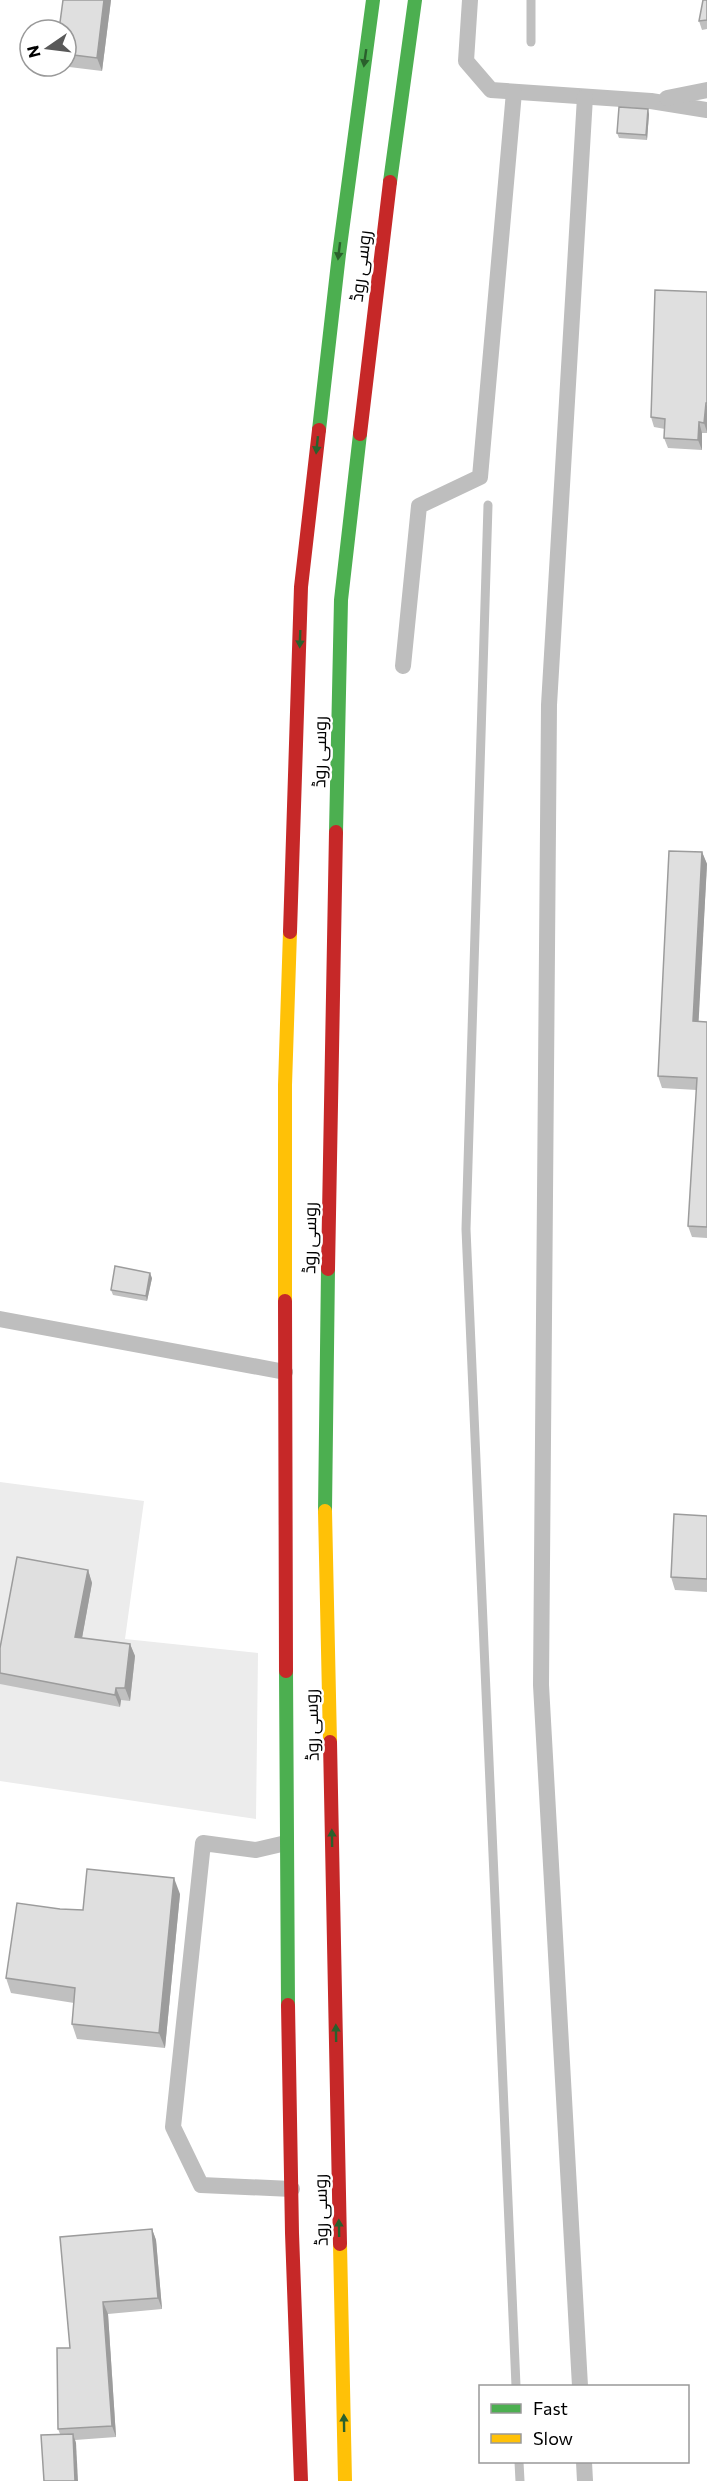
<svg xmlns="http://www.w3.org/2000/svg" width="707" height="2481" viewBox="0 0 707 2481" font-family="Commissioner,Cairo,sans-serif">
	<style>
		.green { fill: #ececec }
		.lines { fill: none; stroke-linecap: round; stroke-linejoin: round }
		.stream { stroke: #bfbfbf; stroke-width: 9 }
		.lane { stroke: #bebebe; stroke-width: 16 }
		.fast { stroke: #4caf50; stroke-width: 14 }
		.slow { stroke: #ffc107; stroke-width: 14 }
		.jam { stroke: #c62828; stroke-width: 14 }
		.wall { fill: #c0c0c0 }
		.shaded-wall { fill: #9c9c9c }
		.building { fill: #dfdfdf; stroke: #9c9c9c; stroke-width: 1.5 }
		.oneway { fill: #2a602c }
		.labels { text-anchor: middle; stroke-width: 5; stroke-linejoin: round; paint-order: stroke }
		.street-label { font-size: 18px; fill: #000; stroke: #fff }
	</style>
	<rect width="100%" height="100%" fill="#fff"/>
	<polygon class="green" points="0,1482 144,1501 125,1639 258,1653 256,1819 0,1781"/>
	<g class="lines">
		<g class="stream">
			<polyline points="531,42 531,0"/>
			<polyline points="488,505 466,1229 516,2386"/>
			<polyline points="519,2462 520,2481"/>
		</g>
		<g class="lane">
			<polyline points="470,0 466,61 491,90 651,101 707,110"/>
			<polyline points="667,98 707,90"/>
			<polyline points="403,666 419,506 480,477 514,92"/>
			<polyline points="0,1319 285,1372"/>
			<polyline points="286,1843 256,1850 203,1843 173,2127 201,2185 292,2189"/>
			<polyline points="580,2386 541,1685 549,705 585,97"/>
			<polyline points="584,2462 585,2481"/>
		</g>
		<g class="fast">
			<polyline points="390,182 415,0"/>
			<polyline points="319,430 339,254 373,0"/>
			<polyline points="336,832 341,600 360,434"/>
			<polyline points="325,1511 328,1269"/>
			<polyline points="286,1671 288,2005"/>
		</g>
		<g class="slow">
			<polyline points="285,1301 285,1085 290,932"/>
			<polyline points="325,1511 330,1742"/>
			<polyline points="340,2244 345,2481"/>
		</g>
		<g class="jam">
			<polyline points="360,434 390,182"/>
			<polyline points="290,932 301,587 319,430"/>
			<polyline points="328,1269 336,832"/>
			<polyline points="285,1301 286,1671"/>
			<polyline points="330,1742 340,2244"/>
			<polyline points="288,2005 292,2233 301,2481"/>
		</g>
	</g>
	<g class="wall">
		<polygon points="63,0 111,0 102,71 61,66 66,66 66,30"/>
		<polygon points="707,0 707,29 702,30 699,21"/>
		<polygon points="649,114 647,140 619,138 617,133"/>
		<polygon points="707,292 707,433 702,433 702,450 668,448 664,438 665,429 654,427 651,417"/>
		<polygon points="702,852 707,864 698,1021 707,1022 707,1238 692,1237 688,1226 697,1090 662,1088 658,1076"/>
		<polygon points="152,1278 147,1301 113,1295 111,1290"/>
		<polygon points="707,1516 707,1592 675,1590 671,1577"/>
		<polygon points="88,1570 92,1583 82,1638 130,1644 135,1656 130,1701 121,1700 120,1707 0,1684 0,1648"/>
		<polygon points="180,1894 165,2048 77,2039 72,2024 74,2003 11,1993 6,1978 60,1909 83,1910"/>
		<polygon points="152,2229 156,2240 162,2309 108,2314 116,2437 75,2440 76,2443 60,2434 58,2429 70,2348"/>
	</g>
	<g class="shaded-wall">
		<polygon points="104,0 111,0 102,71 97,58"/>
		<polygon points="648,109 649,114 647,140 646,135"/>
		<polygon points="706,403 707,406 707,432 704,423"/>
		<polygon points="699,422 702,433 702,450 698,440"/>
		<polygon points="702,852 707,864 698,1033 693,1021"/>
		<polygon points="150,1273 152,1278 147,1301 146,1296"/>
		<polygon points="88,1570 92,1583 80,1649 75,1637"/>
		<polygon points="130,1644 135,1656 130,1701 125,1688"/>
		<polygon points="116,1688 121,1700 120,1707 115,1695"/>
		<polygon points="174,1878 180,1894 165,2048 159,2033"/>
		<polygon points="152,2229 156,2240 162,2309 158,2298"/>
		<polygon points="103,2302 108,2314 116,2437 112,2426"/>
		<polygon points="73,2434 76,2443 78,2481 75,2481"/>
	</g>
	<g class="building">
		<polygon points="63,0 104,0 97,58 66,54 66,30 59,30"/>
		<polygon points="703,0 707,0 707,20 699,21"/>
		<polygon points="619,107 648,109 646,135 617,133"/>
		<polygon points="655,290 707,292 707,403 706,403 704,423 699,422 698,440 664,438 665,419 651,417"/>
		<polygon points="669,851 702,852 693,1021 707,1022 707,1227 688,1226 697,1078 658,1076"/>
		<polygon points="115,1266 150,1273 146,1296 111,1290"/>
		<polygon points="674,1514 707,1516 707,1579 671,1577"/>
		<polygon points="17,1557 88,1570 75,1637 130,1644 125,1688 116,1688 115,1695 0,1673 0,1648"/>
		<polygon points="87,1869 174,1878 159,2033 72,2024 75,1988 6,1978 17,1903 60,1909 83,1910"/>
		<polygon points="152,2229 158,2298 103,2302 112,2426 58,2429 57,2348 70,2348 60,2237"/>
		<polygon points="73,2434 75,2481 44,2481 41,2435"/>
	</g>
	<defs><path id="oneway-solid" d="M-6-.8H1V-3.2L6.5 0L1 3.2V.8H-6Z" transform="scale(1.5)"/></defs>
	<g class="oneway">
		<use href="#oneway-solid" transform="translate(365 58) rotate(98)"/>
		<use href="#oneway-solid" transform="translate(339 251) rotate(97)"/>
		<use href="#oneway-solid" transform="translate(317 445) rotate(96)"/>
		<use href="#oneway-solid" transform="translate(300 639) rotate(92)"/>
		<use href="#oneway-solid" transform="translate(332 1838) rotate(-91)"/>
		<use href="#oneway-solid" transform="translate(336 2033) rotate(-91)"/>
		<use href="#oneway-solid" transform="translate(339 2228) rotate(-91)"/>
		<use href="#oneway-solid" transform="translate(344 2423) rotate(-91)"/>
	</g>
	<g class="labels">
		<g class="street-label">
			<text transform="translate(361 266) rotate(-83)" y="6">روسی روڈ</text>
			<text transform="translate(320 752) rotate(-89)" y="6">روسی روڈ</text>
			<text transform="translate(310 1238) rotate(-89)" y="6">روسی روڈ</text>
			<text transform="translate(312 1725) rotate(-91)" y="6">روسی روڈ</text>
			<text transform="translate(321 2210) rotate(-91)" y="6">روسی روڈ</text>
		</g>
	</g>
	<rect x="479" y="2385" width="210" height="78" fill="#ffffff" stroke="#999999" stroke-width="1.5"/>
	<rect x="491" y="2404" width="30" height="9" fill="#4caf50" stroke="#999999" stroke-width="1.5"/>
	<text x="533" y="2415" font-size="18" fill="#000000">Fast</text>
	<rect x="491" y="2434" width="30" height="9" fill="#ffc107" stroke="#999999" stroke-width="1.5"/>
	<text x="533" y="2445" font-size="18" fill="#000000">Slow</text>
	<g transform="translate(48 48) rotate(256)"><circle r="28" fill="#ffffff" stroke="#999999" stroke-width="1.5"/>
	<path d="M0-4.5L10 22L0 15L-10 22Z" fill="#595959"/>
	<text y="-9" font-size="16" font-weight="bold" text-anchor="middle" fill="#000000">N</text>
	</g>
</svg>
